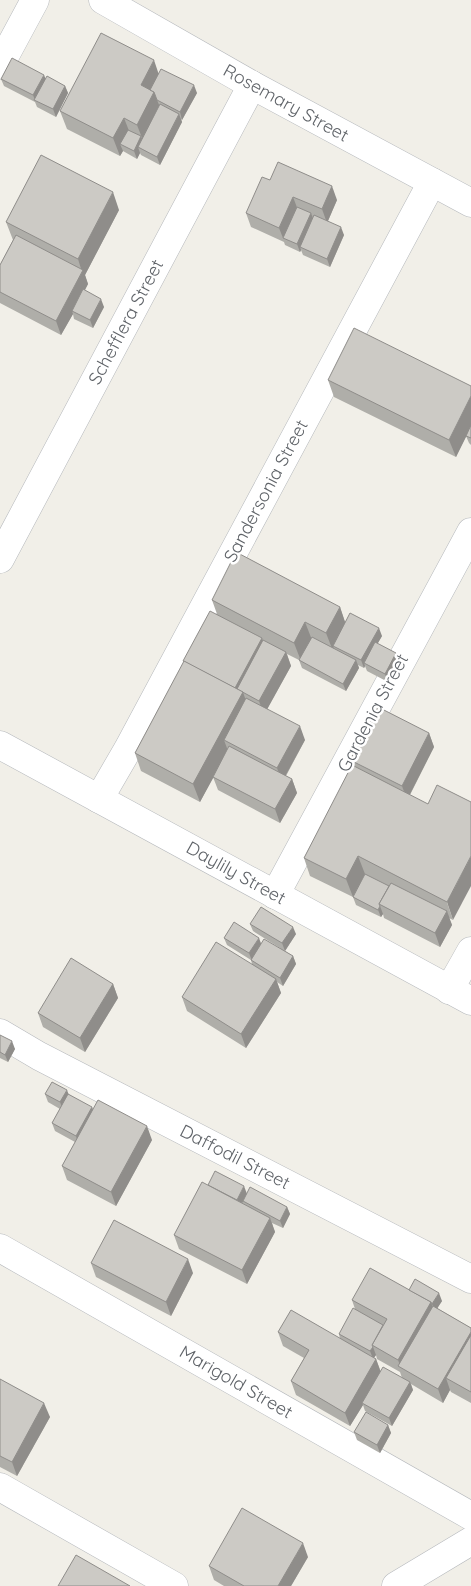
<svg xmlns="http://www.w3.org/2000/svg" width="471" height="1586" viewBox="0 0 471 1586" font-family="Quicksand,sans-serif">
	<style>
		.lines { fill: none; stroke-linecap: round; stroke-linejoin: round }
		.minor-casing { stroke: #b5b8bc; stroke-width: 29 }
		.minor { stroke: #fff; stroke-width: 28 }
		.wall { fill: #afaea9; fill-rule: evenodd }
		.shaded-wall { fill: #8f8d8a }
		.building { fill: #cccac5; stroke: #8f8d8a }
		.labels { text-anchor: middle; stroke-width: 5; stroke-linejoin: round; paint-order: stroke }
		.street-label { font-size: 18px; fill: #5f6368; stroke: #fff }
	</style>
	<rect width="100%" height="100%" fill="#f1efe8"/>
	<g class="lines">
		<g class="minor-casing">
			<g id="minor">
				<polyline points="103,0 252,85 471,203"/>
				<polyline points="0,65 35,0"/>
				<polyline points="0,559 252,85"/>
				<polyline points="0,745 471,1001"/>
				<polyline points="99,799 128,749 432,182"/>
				<polyline points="275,895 471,532"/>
				<polyline points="449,990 471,951"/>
				<polyline points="0,1033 39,1056 471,1279"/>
				<polyline points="0,1248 471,1516"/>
				<polyline points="0,1487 174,1586"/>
				<polyline points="396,1586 471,1541"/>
			</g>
		</g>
		<use href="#minor" class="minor"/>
	</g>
	<g class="wall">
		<polygon points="159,73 197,93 182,120 181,119 182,122 160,165 141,155 140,153 137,159 123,151 120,156 67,129 60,111"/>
		<polygon points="45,78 65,86 68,93 56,117 37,107 35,102 4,86 1,79"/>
		<polygon points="270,180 337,200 328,221 344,235 330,267 303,255 301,250 300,252 285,245 284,242 251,227 246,213"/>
		<polygon points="119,210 85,275 88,284 85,290 104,307 93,328 74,319 73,314 61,335 0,303 0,265 13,240 6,222"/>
		<polygon points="328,380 471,386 471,445 469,443 466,436 456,457 334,397"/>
		<polygon points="212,600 340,607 345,622 382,636 377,644 399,661 388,682 367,671 365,666 364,668 358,665 359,668 346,691 302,668 299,660 287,654 291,666 267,709 305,740 286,776 292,779 297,793 280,823 218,790 213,777 200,802 141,771 135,753 184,662 183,661 217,614"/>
		<polygon points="429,733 434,747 410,795 453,920 449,918 452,925 440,947 384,918 383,914 381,917 356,905 353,897 365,875 353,897 310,876 304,858 353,765 350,760"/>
		<polygon points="250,924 296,934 285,951 293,956 296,964 283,986 277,982 281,993 246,1048 187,1011 182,997 252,964 251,960 227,945 224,938 280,948 253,931"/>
		<polygon points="113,984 118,998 85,1052 43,1027 38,1013"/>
		<polygon points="0,1035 15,1049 8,1062 0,1058"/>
		<polygon points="45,1094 68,1094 93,1109 152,1140 116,1206 67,1180 62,1166 75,1142 55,1131 52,1123 60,1109 48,1102"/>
		<polygon points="209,1185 247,1194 287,1207 290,1214 283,1228 272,1223 275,1232 247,1284 179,1249 174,1235"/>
		<polygon points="91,1263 193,1273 171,1316 96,1277"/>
		<path d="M409,1290l33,11 -5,7 34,20v75l-20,-11 -1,-2 -7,13 -32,-19 2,6 -21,36 -27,-15 -2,-6 -13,21 -54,-31 -5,-14 13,-23 -21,-12 -5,-14 62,7 -1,-5 16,-25 -3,-9zM376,1355l1,4 23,13 2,6 -21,-6 -5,-13 -2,-1z"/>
		<polygon points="0,1379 50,1417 17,1476 0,1467"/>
		<polygon points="388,1425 391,1433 380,1453 357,1440 354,1432"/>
		<polygon points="308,1557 291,1586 224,1586 214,1580 209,1566"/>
	</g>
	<g class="shaded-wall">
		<polygon points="154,60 160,78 151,97 141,85"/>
		<polygon points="44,75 47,82 35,100 33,95"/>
		<polygon points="194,85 197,93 182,120 180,112"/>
		<polygon points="65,86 68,93 56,117 53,109"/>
		<polygon points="154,92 161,110 144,143 137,125"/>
		<polygon points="179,114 182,122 160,165 157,157"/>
		<polygon points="124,118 131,136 120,144 123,151 120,156 113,138"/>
		<polygon points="141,136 144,144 138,147 140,153 137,159 134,151"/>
		<polygon points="332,186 337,200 327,223 322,209"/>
		<polygon points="113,192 119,210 85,275 88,284 73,312 72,311 73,314 61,335 56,321 82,272 78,259"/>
		<polygon points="293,197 298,210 283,238 279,228"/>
		<polygon points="311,213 314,221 300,247 301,250 300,252 297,244"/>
		<polygon points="341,227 344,235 330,267 327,259"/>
		<polygon points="101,299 104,307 93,328 90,320"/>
		<polygon points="471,396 471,427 456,457 449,440"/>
		<polygon points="340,607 346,625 333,646 334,649 333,651 326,633"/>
		<polygon points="305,622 312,640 301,661 294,643"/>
		<polygon points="379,628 382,636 366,664 364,663 365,666 364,668 361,660"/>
		<polygon points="262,638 267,652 243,692 249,710 224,740 228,751 200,802 193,784 235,688"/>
		<polygon points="286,652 291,666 264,715 259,701"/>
		<polygon points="396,653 399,661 388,682 385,674"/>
		<polygon points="356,660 359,668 346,691 343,684"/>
		<polygon points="300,726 305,740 282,782 277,768"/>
		<polygon points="429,733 434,747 407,800 402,786"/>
		<polygon points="292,779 297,793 280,823 275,809"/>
		<polygon points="358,856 365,874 353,897 346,879"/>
		<polygon points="471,856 471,886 453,920 447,902"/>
		<polygon points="380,906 383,914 381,917 378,910"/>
		<polygon points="447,911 452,925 440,947 435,933"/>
		<polygon points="293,927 296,934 285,951 282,943"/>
		<polygon points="259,938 262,946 252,961 249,953"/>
		<polygon points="293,956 296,964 283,986 280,978"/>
		<polygon points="276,979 281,993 246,1048 241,1034"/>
		<polygon points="113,984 118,998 85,1052 80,1038"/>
		<polygon points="12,1041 15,1049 8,1062 5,1055"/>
		<polygon points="67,1090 70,1098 63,1110 60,1102"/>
		<polygon points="92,1107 95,1114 78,1144 76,1136"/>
		<polygon points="147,1126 152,1140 116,1206 111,1192"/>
		<polygon points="244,1186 247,1194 240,1207 237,1200"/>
		<polygon points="287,1207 290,1214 283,1228 280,1221"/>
		<polygon points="270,1218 275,1232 247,1284 242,1270"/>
		<polygon points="188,1259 193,1273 171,1316 166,1302"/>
		<polygon points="439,1293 442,1301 435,1312 432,1304"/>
		<polygon points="431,1302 436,1316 401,1368 398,1360"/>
		<polygon points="471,1332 471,1354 446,1378 450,1390 443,1403 438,1389"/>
		<polygon points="373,1347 376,1355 373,1359 370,1351"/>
		<polygon points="376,1359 381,1373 362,1403 363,1405 350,1426 345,1413"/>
		<polygon points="410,1382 413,1390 392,1426 389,1418"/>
		<polygon points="44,1403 50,1417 17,1476 12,1462"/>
		<polygon points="388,1425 391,1433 380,1453 377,1445"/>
		<polygon points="303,1543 308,1557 291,1586 278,1586"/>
	</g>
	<g class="building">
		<polygon points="101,33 154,60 141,85 154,92 137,125 124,118 113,138 60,111"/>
		<polygon points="12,58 44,75 33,95 1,79"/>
		<polygon points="161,69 194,85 180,112 157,100 154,92 150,90"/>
		<polygon points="47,76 65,86 53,109 34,100"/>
		<polygon points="160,104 179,114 157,157 138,147"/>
		<polygon points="128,130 141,136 134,151 120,144"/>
		<polygon points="41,155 113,192 78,259 6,222"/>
		<polygon points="278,162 332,186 322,209 293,197 279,228 246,213 262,177 270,180"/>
		<polygon points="297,207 311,213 297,244 283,238"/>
		<polygon points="314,215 341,227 327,259 300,247"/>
		<polygon points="16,235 83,270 56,321 0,292 0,265"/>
		<polygon points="83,289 101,299 90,320 72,311"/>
		<polygon points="354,328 471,386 471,396 449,440 328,380"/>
		<polygon points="471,425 471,438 466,436"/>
		<polygon points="236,552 340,607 326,633 305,622 294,643 212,600"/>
		<polygon points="210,611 262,638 235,688 183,661"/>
		<polygon points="350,613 379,628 361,660 333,646"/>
		<polygon points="312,637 356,660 343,684 299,660"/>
		<polygon points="263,640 286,652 259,701 237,689"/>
		<polygon points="375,642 396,653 385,674 364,663"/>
		<polygon points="184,661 243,692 193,784 135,753"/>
		<polygon points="246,698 300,726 277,768 224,740"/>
		<polygon points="378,707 429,733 402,786 350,760"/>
		<polygon points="229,746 292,779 275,809 213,777"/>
		<polygon points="352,765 428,804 437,785 471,802 471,856 447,902 358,856 346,879 304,858"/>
		<polygon points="365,874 389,886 379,904 380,906 378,910 353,897"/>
		<polygon points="391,883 447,911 435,933 379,904"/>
		<polygon points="261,907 293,927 282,943 250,924"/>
		<polygon points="234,922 259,938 249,953 224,938"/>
		<polygon points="264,939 293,956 280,978 251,960"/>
		<polygon points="216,942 276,979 241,1034 182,997"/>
		<polygon points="71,958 113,984 80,1038 38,1013"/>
		<polygon points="0,1035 12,1041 5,1055 0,1052"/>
		<polygon points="52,1082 67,1090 60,1102 45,1094"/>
		<polygon points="68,1094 92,1107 76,1136 52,1123"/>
		<polygon points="98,1100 147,1126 111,1192 62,1166"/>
		<polygon points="215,1171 244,1186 237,1200 208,1185"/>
		<polygon points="202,1182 270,1218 242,1270 174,1235"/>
		<polygon points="250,1187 287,1207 280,1221 243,1201"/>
		<polygon points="114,1220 188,1259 166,1302 91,1263"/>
		<polygon points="370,1268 431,1302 398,1360 372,1345 387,1319 352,1300"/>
		<polygon points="415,1279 439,1293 432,1304 431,1302 409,1290"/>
		<polygon points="433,1306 471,1328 471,1332 438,1389 398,1366"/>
		<polygon points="353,1308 383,1325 372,1345 373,1347 370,1351 339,1334"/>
		<polygon points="291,1310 376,1359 345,1413 291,1381 309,1350 278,1332"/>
		<polygon points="471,1335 471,1392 446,1378"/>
		<polygon points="383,1367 410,1382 389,1418 362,1403"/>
		<polygon points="0,1379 44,1403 12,1462 0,1456"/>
		<polygon points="366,1412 388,1425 377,1445 354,1432"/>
		<polygon points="242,1508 303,1543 278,1586 244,1586 209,1566"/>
		<polygon points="76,1555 130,1586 58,1586"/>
	</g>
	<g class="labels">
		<g class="street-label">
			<text transform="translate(286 103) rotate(29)" y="6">Rosemary Street</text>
			<text transform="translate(126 322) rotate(-62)" y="6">Schefflera Street</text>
			<text transform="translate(266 491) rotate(-62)" y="6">Sandersonia Street</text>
			<text transform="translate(373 713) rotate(-62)" y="6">Gardenia Street</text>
			<text transform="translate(236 873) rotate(29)" y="6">Daylily Street</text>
			<text transform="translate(235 1157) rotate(27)" y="6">Daffodil Street</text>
			<text transform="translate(236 1382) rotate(30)" y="6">Marigold Street</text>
		</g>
	</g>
</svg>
